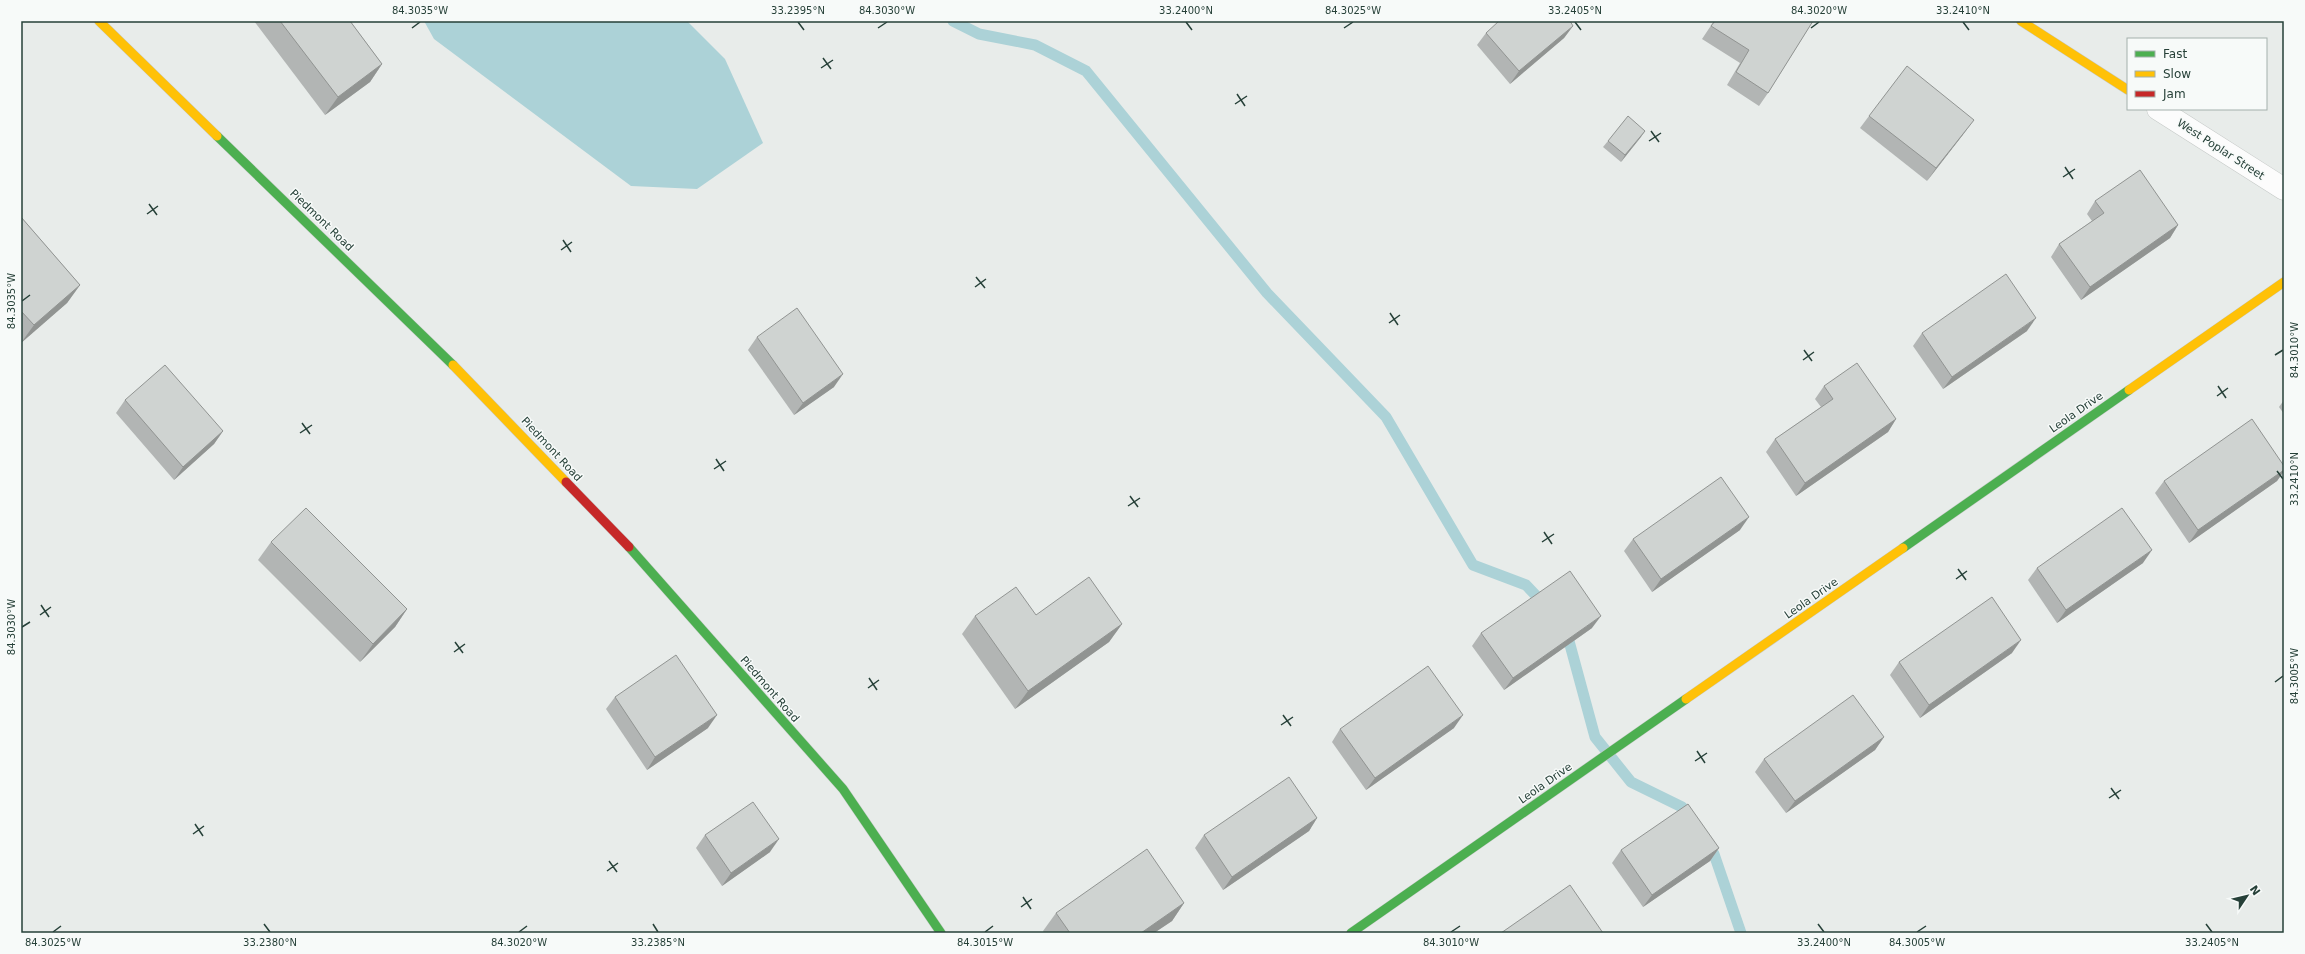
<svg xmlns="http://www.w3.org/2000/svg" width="2305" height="954" viewBox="0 0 2305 954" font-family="'DejaVu Sans',sans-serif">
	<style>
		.water { fill: #acd2d7 }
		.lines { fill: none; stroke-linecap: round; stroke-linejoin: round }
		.stream { stroke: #acd2d7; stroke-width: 11 }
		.street-casing { stroke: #c5c9c7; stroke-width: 23 }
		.fast-casing { stroke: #c4c9c7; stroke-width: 10 }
		.slow-casing { stroke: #c4c9c7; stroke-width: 10 }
		.jam-casing { stroke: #c4c9c7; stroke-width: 10 }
		.street { stroke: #fcfcfc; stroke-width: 22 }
		.fast { stroke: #4caf50; stroke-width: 9 }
		.slow { stroke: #ffc107; stroke-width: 9 }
		.jam { stroke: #c62828; stroke-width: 9 }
		.wall { fill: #b2b5b4 }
		.shaded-wall { fill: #919492 }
		.building { fill: #cfd3d1; stroke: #919492 }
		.ticks { fill: none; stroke: #264038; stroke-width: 1.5 }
		.labels { text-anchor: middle; stroke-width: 3; stroke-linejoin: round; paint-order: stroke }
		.street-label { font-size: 11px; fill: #264038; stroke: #f7faf9 }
		.neatline { fill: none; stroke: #264038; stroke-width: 1.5 }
		.ticks-label { font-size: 10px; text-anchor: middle; fill: #264038 }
	</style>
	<rect width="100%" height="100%" fill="#e8ecea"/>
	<polygon class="water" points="424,21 687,21 725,59 763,143 697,189 631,186 434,39"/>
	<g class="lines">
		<g class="stream">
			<polyline points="953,21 979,34 1035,45 1086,71 1267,293 1386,417 1473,565 1526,585 1545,605"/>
			<polyline points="1566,630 1595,737 1631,782 1682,807 1691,820"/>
			<polyline points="1706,842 1714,854 1741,933"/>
		</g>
		<g class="street-casing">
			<polyline id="street" points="2158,109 2284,189"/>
		</g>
		<g class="fast-casing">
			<g id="fast">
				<polyline points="217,136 453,365"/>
				<polyline points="629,547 843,789 941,933"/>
				<polyline points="1903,548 2129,390"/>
				<polyline points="1351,933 1686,699"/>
			</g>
		</g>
		<g class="slow-casing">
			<g id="slow">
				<polyline points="99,21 217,136"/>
				<polyline points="2021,21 2128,90"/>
				<polyline points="453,365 566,482"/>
				<polyline points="2129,390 2284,282"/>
				<polyline points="1686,699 1903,548"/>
			</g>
		</g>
		<g class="jam-casing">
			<polyline id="jam" points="566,482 629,547"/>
		</g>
		<use href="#street" class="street"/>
		<use href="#fast" class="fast"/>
		<use href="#slow" class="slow"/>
		<use href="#jam" class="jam"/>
	</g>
	<g class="wall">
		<polygon points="254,21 350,21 382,64 370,82 325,115"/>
		<polygon points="1714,21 1813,21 1768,93 1759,106 1727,85 1740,63 1702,39"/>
		<polygon points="1573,26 1564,38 1510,84 1477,45 1486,33"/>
		<polygon points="1869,116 1965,132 1927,181 1860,128"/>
		<polygon points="1645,131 1621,162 1603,147 1608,141"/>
		<polygon points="2095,201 2178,225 2170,238 2081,300 2051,257 2059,244 2092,221 2087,214"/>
		<polygon points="21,217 80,285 67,303 21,343"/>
		<polygon points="2027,331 1943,389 1913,346 1922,333"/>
		<polygon points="757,337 834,387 794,415 748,350"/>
		<polygon points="1824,386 1896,419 1888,432 1796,496 1766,452 1775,439 1821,407 1815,399"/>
		<polygon points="125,400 223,431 214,444 174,480 116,413"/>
		<polygon points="2284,400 2284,414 2279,407"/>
		<polygon points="2284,466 2284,471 2277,481 2189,543 2155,493 2164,481"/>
		<polygon points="1740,530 1652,592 1624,551 1633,539"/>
		<polygon points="271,542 407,609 395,627 360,662 258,560"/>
		<polygon points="2143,563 2057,623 2028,580 2037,568"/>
		<polygon points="1036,615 1122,624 1109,642 1015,709 962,634 975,616"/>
		<polygon points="1592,628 1504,690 1472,646 1481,633"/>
		<polygon points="2012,653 1920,718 1890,675 1899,662"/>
		<polygon points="615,697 708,728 647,770 606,709"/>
		<polygon points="1454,728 1366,790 1332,742 1340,729"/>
		<polygon points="1884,737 1875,750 1786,813 1755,772 1764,759"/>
		<polygon points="1317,818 1309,831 1223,890 1195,848 1204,835"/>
		<polygon points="705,835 770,852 722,886 696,848"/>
		<polygon points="1719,848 1710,861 1643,907 1612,863 1621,850"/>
		<polygon points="1184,903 1172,921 1154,933 1044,933 1043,931 1056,913"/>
	</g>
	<g class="shaded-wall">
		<polygon points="1573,26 1564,38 1510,84 1519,71"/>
		<polygon points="382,64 370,82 325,115 338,97"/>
		<polygon points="1974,120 1965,132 1927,181 1936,168"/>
		<polygon points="1645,131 1641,137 1621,162 1625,155"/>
		<polygon points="2178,225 2170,238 2081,300 2090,287"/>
		<polygon points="80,285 67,303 21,343 34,325"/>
		<polygon points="2036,318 2027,331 1943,389 1952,377"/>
		<polygon points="843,374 834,387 794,415 803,403"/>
		<polygon points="1896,419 1888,432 1796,496 1805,483"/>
		<polygon points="223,431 214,444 174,480 183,467"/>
		<polygon points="2284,470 2284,471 2277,481 2189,543 2198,530"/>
		<polygon points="1749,517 1740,530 1652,592 1661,579"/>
		<polygon points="2152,550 2143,563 2057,623 2066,610"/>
		<polygon points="407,609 395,627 360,662 373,644"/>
		<polygon points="1601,616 1592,628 1504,690 1513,678"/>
		<polygon points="1122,624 1109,642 1015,709 1028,691"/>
		<polygon points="2021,640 2012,653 1920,718 1929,705"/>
		<polygon points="717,715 708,728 647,770 655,757"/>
		<polygon points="1463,715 1454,728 1366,790 1375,778"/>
		<polygon points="1884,737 1875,750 1786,813 1795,801"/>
		<polygon points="1317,818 1309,831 1223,890 1232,877"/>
		<polygon points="779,839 770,852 722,886 731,873"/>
		<polygon points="1719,848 1710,861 1643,907 1652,895"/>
		<polygon points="1184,903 1172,921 1154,933 1141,933"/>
	</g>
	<g class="building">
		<polygon points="280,21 350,21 382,64 338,97"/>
		<polygon points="1499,21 1570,21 1573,26 1519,71 1486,33"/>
		<polygon points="1715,21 1813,21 1768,93 1736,72 1749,50 1711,26"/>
		<polygon points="1907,66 1974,120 1936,168 1869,116"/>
		<polygon points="1628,116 1645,131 1625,155 1608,141"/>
		<polygon points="2140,170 2178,225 2090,287 2059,244 2104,213 2095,201"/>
		<polygon points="21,217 80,285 34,325 21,311"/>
		<polygon points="2006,274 2036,318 1952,377 1922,333"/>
		<polygon points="797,308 843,374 803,403 757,337"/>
		<polygon points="1857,363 1896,419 1805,483 1775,439 1833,399 1824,386"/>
		<polygon points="165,365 223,431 183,467 125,400"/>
		<polygon points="2252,419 2284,466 2284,470 2198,530 2164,481"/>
		<polygon points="1721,477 1749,517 1661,579 1633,539"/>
		<polygon points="306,508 407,609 373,644 271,542"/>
		<polygon points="2122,508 2152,550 2066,610 2037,568"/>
		<polygon points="1570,571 1601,616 1513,678 1481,633"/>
		<polygon points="1089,577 1122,624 1028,691 975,616 1016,587 1036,615"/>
		<polygon points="1992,597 2021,640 1929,705 1899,662"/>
		<polygon points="676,655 717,715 655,757 615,697"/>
		<polygon points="1428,666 1463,715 1375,778 1340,729"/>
		<polygon points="1853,695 1884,737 1795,801 1764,759"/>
		<polygon points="1289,777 1317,818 1232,877 1204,835"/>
		<polygon points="753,802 779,839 731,873 705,835"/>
		<polygon points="1688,804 1719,848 1652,895 1621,850"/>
		<polygon points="1147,849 1184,903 1141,933 1070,933 1056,913"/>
		<polygon points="1570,885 1603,933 1501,933"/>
	</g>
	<path class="ticks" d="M798,22l6,8M1186,22l6,8M1575,22l6,8M1963,22l6,8M412,28l8,-6M878,28l9,-6M1344,28l9,-6M1811,28l8,-6M823,58l8,11M821,68l12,-8M1237,94l8,12M1235,104l12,-8M1651,131l8,11M1649,141l12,-8M2065,167l8,12M2063,177l12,-8M149,204l8,11M147,214l11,-8M563,240l8,12M561,250l11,-8M976,277l9,11M975,287l11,-8M22,301l8,-6M1390,313l8,12M1389,323l11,-8M1804,350l8,11M2275,355l8,-5M1803,360l11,-8M2218,386l8,12M2217,396l11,-8M302,423l8,11M300,433l12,-8M716,459l8,12M714,469l12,-8M2277,471l6,8M1130,496l8,11M1128,506l12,-8M1544,532l8,12M1542,542l12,-8M1958,569l8,11M1956,579l11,-8M41,605l8,12M40,615l11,-8M22,627l8,-5M455,642l8,11M454,652l11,-8M869,678l8,12M2275,682l8,-6M868,688l11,-8M1283,715l8,11M1281,725l12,-8M1697,751l8,12M1695,761l12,-8M2111,788l8,11M2109,798l12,-8M195,824l8,12M193,834l11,-8M609,861l8,11M607,871l11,-8M1023,897l8,12M1021,907l11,-8M264,924l6,8M653,924l5,8M1818,924l6,8M2206,924l6,8M53,932l8,-6M519,932l8,-6M985,932l8,-6M1451,932l9,-6M1917,932l9,-6"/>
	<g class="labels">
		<g class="street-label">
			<text transform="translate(2221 149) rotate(33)" y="4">West Poplar Street</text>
			<text transform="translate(322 220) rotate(44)" y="4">Piedmont Road</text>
			<text transform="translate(2076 412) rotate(-35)" y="4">Leola Drive</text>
			<text transform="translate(552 449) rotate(47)" y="4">Piedmont Road</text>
			<text transform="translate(1811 598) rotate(-35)" y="4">Leola Drive</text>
			<text transform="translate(770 689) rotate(49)" y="4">Piedmont Road</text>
			<text transform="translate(1545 783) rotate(-35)" y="4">Leola Drive</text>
		</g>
	</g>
	<rect width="2305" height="954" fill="none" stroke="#f7faf9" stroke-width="44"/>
	<rect x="2127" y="38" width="140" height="72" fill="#f7faf9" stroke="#a3b0ac"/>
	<rect x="2135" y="51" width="20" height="6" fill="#4caf50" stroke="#a3b0ac"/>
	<text x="2163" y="58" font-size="12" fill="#264038">Fast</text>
	<rect x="2135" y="71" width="20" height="6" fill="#ffc107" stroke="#a3b0ac"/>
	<text x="2163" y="78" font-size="12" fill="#264038">Slow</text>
	<rect x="2135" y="91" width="20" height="6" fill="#c62828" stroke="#a3b0ac"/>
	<text x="2163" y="98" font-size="12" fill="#264038">Jam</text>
	<g transform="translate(2247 896) rotate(55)" stroke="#f7faf9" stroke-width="3" paint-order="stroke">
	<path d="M0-3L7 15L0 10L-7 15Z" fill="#264038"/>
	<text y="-6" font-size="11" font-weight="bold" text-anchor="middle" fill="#264038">N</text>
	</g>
	<rect x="22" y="22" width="2261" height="910" class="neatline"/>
	<g class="ticks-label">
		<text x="420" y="14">84.3035°W</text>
		<text x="798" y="14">33.2395°N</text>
		<text x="887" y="14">84.3030°W</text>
		<text x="1186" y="14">33.2400°N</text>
		<text x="1353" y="14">84.3025°W</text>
		<text x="1575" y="14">33.2405°N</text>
		<text x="1819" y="14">84.3020°W</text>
		<text x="1963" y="14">33.2410°N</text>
		<text transform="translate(11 301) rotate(-90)" y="4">84.3035°W</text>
		<text transform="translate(2294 350) rotate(-90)" y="4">84.3010°W</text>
		<text transform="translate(2294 479) rotate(-90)" y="4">33.2410°N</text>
		<text transform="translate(11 627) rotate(-90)" y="4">84.3030°W</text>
		<text transform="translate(2294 676) rotate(-90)" y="4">84.3005°W</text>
		<text x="53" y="946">84.3025°W</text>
		<text x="270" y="946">33.2380°N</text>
		<text x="519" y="946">84.3020°W</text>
		<text x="658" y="946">33.2385°N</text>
		<text x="985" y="946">84.3015°W</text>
		<text x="1451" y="946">84.3010°W</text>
		<text x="1824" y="946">33.2400°N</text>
		<text x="1917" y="946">84.3005°W</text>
		<text x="2212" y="946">33.2405°N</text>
	</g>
</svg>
